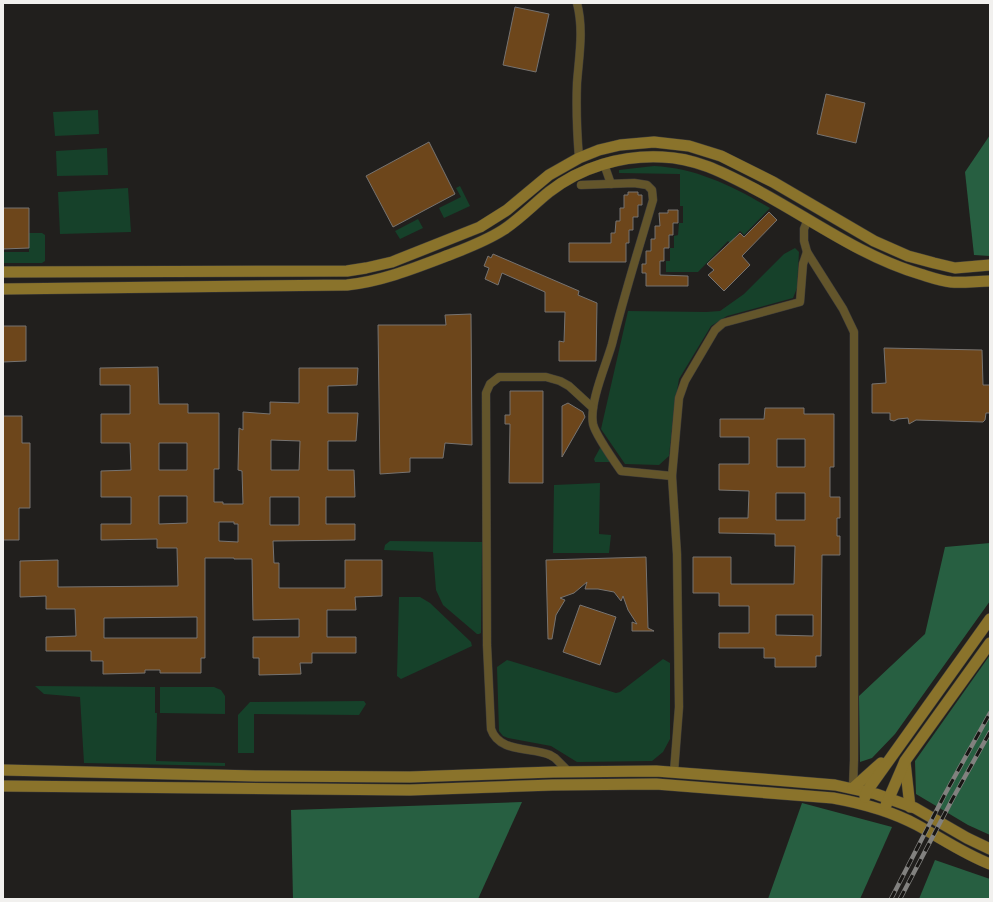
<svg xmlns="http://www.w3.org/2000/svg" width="993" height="902" viewBox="0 0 993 902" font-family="'Noto Serif',serif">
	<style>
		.green { fill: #16412a }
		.forest { fill: #275f41 }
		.building { fill: #6d461b; stroke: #767371; fill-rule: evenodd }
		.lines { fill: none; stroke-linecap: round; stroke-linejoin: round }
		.street-casing { stroke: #3e3c3a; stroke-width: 9 }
		.secondary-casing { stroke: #3e3c3a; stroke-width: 12 }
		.street { stroke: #63552b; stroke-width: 8 }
		.secondary { stroke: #8a732b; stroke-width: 11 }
		.rail-casing { stroke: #82817f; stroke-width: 4.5 }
		.rail { stroke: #181614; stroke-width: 3; stroke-dasharray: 9; stroke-linecap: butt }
	</style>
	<rect width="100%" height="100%" fill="#211f1d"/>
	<g class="green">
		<polygon points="98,110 99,134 55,136 53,112"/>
		<polygon points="107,148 108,175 57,176 56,151"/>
		<path d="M654,166c43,2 80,21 116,42l-26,27 -4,-4 -6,7 3,4 -4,4 -5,-5 -30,31h-32v-11h4v-13h4v-12l4,-1 1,-12h4v-17h-3v-32l-61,-1v-3z"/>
		<polygon points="460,186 470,206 444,218 439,208 461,197 456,188"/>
		<polygon points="128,188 131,232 60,234 58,192"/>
		<polygon points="418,219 423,228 400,239 395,231"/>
		<polygon points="29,233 42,233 45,235 45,261 42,263 3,263 3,252 29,252"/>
		<polygon points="795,248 799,252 797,288 793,298 727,316 711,326 679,379 674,409 669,456 659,465 625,464 601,429 628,311 706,312 720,311 744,294 784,254"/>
		<polygon points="600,448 603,448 615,462 595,462 594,459"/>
		<polygon points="600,483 599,534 611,535 609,553 553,553 554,485"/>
		<polygon points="390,541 482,542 481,633 479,634 477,634 443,605 436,590 433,552 384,550 385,545"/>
		<polygon points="399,597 420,597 430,603 471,642 472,646 401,679 397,676"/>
		<polygon points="663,659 670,663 670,739 663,752 652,761 577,762 551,746 508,738 503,736 499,731 497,667 507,660 616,693 620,692"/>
		<polygon points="35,686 155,687 155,713 157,713 156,761 225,763 225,766 84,763 80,697 44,694"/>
		<polygon points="160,687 214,687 221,690 225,696 225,714 160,713"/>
		<polygon points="364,701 366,704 359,715 254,714 254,753 238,753 238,715 250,702"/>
	</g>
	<g class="forest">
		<polygon points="990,135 990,256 974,255 965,172"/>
		<polygon points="990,543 990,601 895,734 872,758 860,762 859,696 925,634 945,547"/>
		<polygon points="990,655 990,835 968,825 916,794 915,761"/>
		<polygon points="522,802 478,899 293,899 291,810"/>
		<polygon points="802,803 892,827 860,899 768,899"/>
		<polygon points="935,860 990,879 990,899 919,899"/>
	</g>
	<g class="building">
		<polygon points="515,7 549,14 536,72 503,65"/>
		<polygon points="826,94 865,103 856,143 817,134"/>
		<polygon points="429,142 455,194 393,227 366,176"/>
		<polygon points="628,192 638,192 638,195 642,195 642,205 638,205 638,217 633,217 633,230 629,230 629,243 626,243 626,262 569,262 569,243 611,243 611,233 615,233 616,221 620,221 620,208 624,208 624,195 628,195"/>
		<polygon points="3,208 29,208 29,248 3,249"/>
		<polygon points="668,210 678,210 678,223 673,223 673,235 669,235 669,248 664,248 664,261 660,261 660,275 688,276 688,286 646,286 646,273 642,273 642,264 646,264 646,251 651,251 651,239 655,239 655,226 660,226 659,213 668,213"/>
		<polygon points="769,212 777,220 742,256 750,265 724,291 708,275 714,270 707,264 740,233 744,237"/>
		<polygon points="493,254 579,291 578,295 597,303 596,361 559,361 559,341 564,342 565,312 545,312 545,292 502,273 498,285 485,279 489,268 484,266 488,256 491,258"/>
		<polygon points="471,314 472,445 445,443 443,458 410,458 410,472 380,474 378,325 446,325 445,315"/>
		<polygon points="3,326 26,326 26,361 3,362"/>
		<polygon points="884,348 982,350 983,385 990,385 990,413 986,413 985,420 983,422 916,420 909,424 908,418 898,419 894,421 890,420 890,413 872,413 872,384 886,383"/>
		<path d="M158,367l1,37h29v9h31v56h-5v33h9v2h20l-1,-33 -4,-1 1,-42 4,2v-18l27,2v-12l29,1v-35h59l-1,17 -29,1v27h30l-2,28h-28v29h26l1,27h-29v27h29v16l-82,1 1,22h5v25h66v-28h37v36l-27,1 1,13h-29v27h29v16h-44v10h-12l1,11 -42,1v-17h-6v-21h46v-18l-46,1 -1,-61h-18v-1h-29v100h-4v15h-41v-3h-15v3l-42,1v-13h-12v-10h-45v-14l30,-1 -1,-27h-29v-13l-26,1v-36l38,-1v27l120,-1 -1,-38h-20v-9l-56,1v-16h30v-27h-30v-26l30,-1 -1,-27h-29v-29h29v-29h-30v-17zM271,440l29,1 -1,29h-28zM159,443h28v27h-28zM159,496h28v27l-28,1zM270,497h29v28h-29zM219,522h15v2h4v18l-19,-1zM197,617v21h-93v-20z"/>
		<polygon points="510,391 543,391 543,483 509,483 510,424 505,424 505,415 510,415"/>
		<polygon points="568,403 583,412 585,417 562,457 562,406"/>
		<path d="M765,408h39v6h30v53h-4v30h10v21h-3v18h3v19h-18l-1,101h-5v11h-41v-9h-11v-10h-45v-15h30v-27h-30v-13h-26v-36h38v27h63l1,-38h-20v-12l-56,-1v-15h29l1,-27 -30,-1v-26h30v-27h-29v-18h44zM777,439h28v28h-28zM776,493h29v27h-29zM776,615h37v21l-37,-1z"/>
		<polygon points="3,416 22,416 22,443 30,443 30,508 19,508 19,540 3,540"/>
		<polygon points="646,557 648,628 654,631 632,631 632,622 637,624 628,610 623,596 621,601 614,592 598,589 585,589 587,582 574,593 560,598 565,600 556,615 552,639 548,639 546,560"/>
		<polygon points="580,605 616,617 600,665 563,652"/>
	</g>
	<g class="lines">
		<g class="street-casing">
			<g id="street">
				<path d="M577,3c7,27 2,53 0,80 -1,25 0,50 2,75"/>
				<polyline points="604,164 611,184"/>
				<path d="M581,185l53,-2 13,2 5,5 1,10c-14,48 -29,95 -41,144 -6,21 -23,59 -19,80 2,9 21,37 28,47l51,5"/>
				<polyline points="808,219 804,229 804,241 807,252 843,309 854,332 854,760 853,788"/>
				<path d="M569,772l-14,-14 -5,-3c-19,-8 -51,-2 -59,-26l-4,-84 -1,-252 4,-9 9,-7h47l14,4 9,5 24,22"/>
				<polyline points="674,772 679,707 677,554 672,476 679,398 685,381 715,330 723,323 800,302 803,264 807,252"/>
			</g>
		</g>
		<g class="secondary-casing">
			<g id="secondary">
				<polyline points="3,272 347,271 366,268 392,262 480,227 507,210 549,175 579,158 599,150 620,145 654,142 689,146 721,156 773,182 874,241 908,256 934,263 955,268 990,265"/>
				<path d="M3,289l344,-4c36,-4 68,-17 102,-30 18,-7 37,-14 54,-25 17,-11 31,-26 46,-38 32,-25 73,-37 113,-35 33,1 60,15 89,30 56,29 108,69 169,87 10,3 21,7 31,8 13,1 26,-1 39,-1"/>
				<polyline points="905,762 910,807"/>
				<polyline points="3,770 258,776 410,777 553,772 656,771 762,779 835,785 876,794 915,808 967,838 990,849"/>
				<path d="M3,786l407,4 143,-5 103,-1 177,14c28,5 58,13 84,27 24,13 47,29 73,39"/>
				<polyline points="853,788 881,763"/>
				<polyline points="865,797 867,791 990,619"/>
				<polyline points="886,805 905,761 990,643"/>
			</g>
		</g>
		<use href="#street" class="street"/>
		<use href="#secondary" class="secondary"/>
		<g class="rail-casing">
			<g id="rail">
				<polyline points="891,899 945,794 990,713"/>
				<polyline points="900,899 953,798 990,732"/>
			</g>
		</g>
		<use href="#rail" class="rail"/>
	</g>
	<rect width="993" height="902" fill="none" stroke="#f1f0ee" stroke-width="8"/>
</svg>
